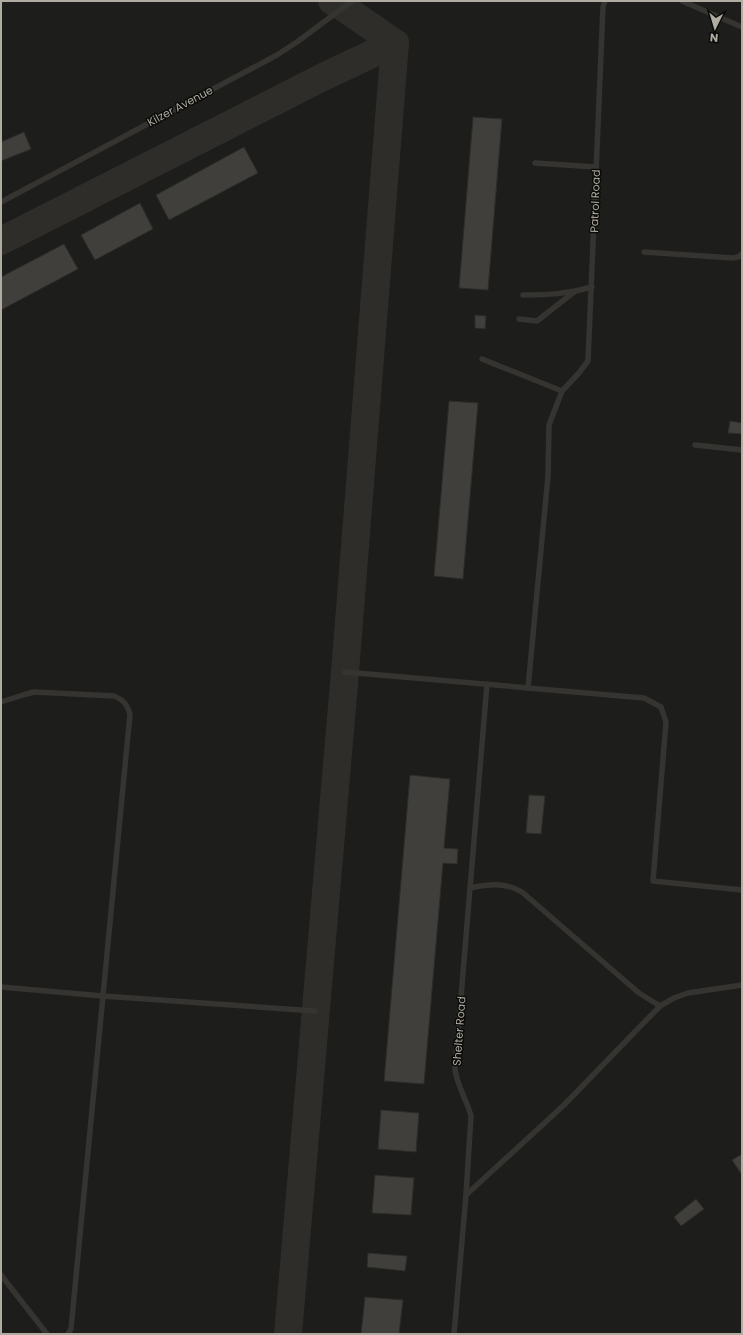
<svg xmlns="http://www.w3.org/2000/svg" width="743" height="1335" viewBox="0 0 743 1335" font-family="Poppins,sans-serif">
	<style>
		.built { fill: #1d1d1b }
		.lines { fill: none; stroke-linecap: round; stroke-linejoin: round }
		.taxiway { stroke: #2e2d2a; stroke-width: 28 }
		.building { fill: #403f3b; stroke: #2c2c29 }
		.lane { stroke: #353430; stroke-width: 5.5 }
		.labels { text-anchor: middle; stroke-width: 3; stroke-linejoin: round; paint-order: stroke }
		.street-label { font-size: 11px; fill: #b0aca1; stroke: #0b0b0a }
	</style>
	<rect width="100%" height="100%" fill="#10100f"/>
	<rect class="built" x="1" y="1" width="741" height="1333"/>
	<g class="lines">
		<g class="taxiway">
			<polyline points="332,1 344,8 395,43"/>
			<polyline points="1,241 323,77 395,43"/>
			<polyline points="288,1334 345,672 395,43"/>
		</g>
	</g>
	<g class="building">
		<polygon points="473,117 502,119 488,290 459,288"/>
		<polygon points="24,132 31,149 1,161 1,142"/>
		<polygon points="244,147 258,173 169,220 156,195"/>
		<polygon points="140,203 153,229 95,260 81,235"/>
		<polygon points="64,244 78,269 1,310 1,277"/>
		<polygon points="475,315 486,316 485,329 475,328"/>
		<polygon points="449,401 478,403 463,579 434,576"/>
		<polygon points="730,421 742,423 742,434 728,433"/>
		<polygon points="410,775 450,779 444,848 458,849 457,864 443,863 424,1084 384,1081"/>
		<polygon points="529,795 545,796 541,834 526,833"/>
		<polygon points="381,1110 419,1113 416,1152 378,1149"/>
		<polygon points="742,1154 742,1175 732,1160"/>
		<polygon points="375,1175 414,1178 411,1215 372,1213"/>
		<polygon points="696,1199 704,1209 681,1226 674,1217"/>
		<polygon points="368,1253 407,1256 405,1271 367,1267"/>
		<polygon points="365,1297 403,1300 399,1334 361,1334"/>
	</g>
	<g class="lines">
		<g class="lane">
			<polyline points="682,1 742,27"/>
			<polyline points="535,163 596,167"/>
			<polyline points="1,202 277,55 297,42 352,1"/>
			<polyline points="644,252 733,258 738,257 742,254"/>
			<path d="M523,295c25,0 44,-1 69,-8"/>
			<polyline points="519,319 537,321 574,292"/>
			<polyline points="482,359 562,391"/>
			<polyline points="695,445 742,450"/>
			<polyline points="345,672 644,698 661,707 666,722 653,881 742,890"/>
			<polyline points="528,688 548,476 549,425 562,391 578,374 588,361 603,7 605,1"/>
			<path d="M1,702l22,-7 11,-3 80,4c10,4 13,9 16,18l-59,615 -3,5"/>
			<path d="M470,888c19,-4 35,-6 52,4l117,101 21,13 14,-8 14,-5 54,-8"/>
			<polyline points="1,987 103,996 315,1011"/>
			<path d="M466,1195l5,-79c-4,-16 -14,-30 -16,-47l32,-385"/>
			<polyline points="1,1275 47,1334"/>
			<polyline points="454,1334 466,1195 564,1105 660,1006"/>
		</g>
	</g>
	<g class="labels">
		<g class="street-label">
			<text transform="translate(180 106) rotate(-28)" y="4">Kilzer Avenue</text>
			<text transform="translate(595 201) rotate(-88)" y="4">Patrol Road</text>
			<text transform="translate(459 1031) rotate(-86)" y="4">Shelter Road</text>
		</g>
	</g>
	<rect width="743" height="1335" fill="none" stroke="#b0aca1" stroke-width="4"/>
	<g transform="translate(715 28) rotate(185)" stroke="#0b0b0a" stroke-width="3" paint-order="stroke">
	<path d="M0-3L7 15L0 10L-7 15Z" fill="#b0aca1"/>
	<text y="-6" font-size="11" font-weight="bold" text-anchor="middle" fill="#b0aca1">N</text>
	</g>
</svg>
